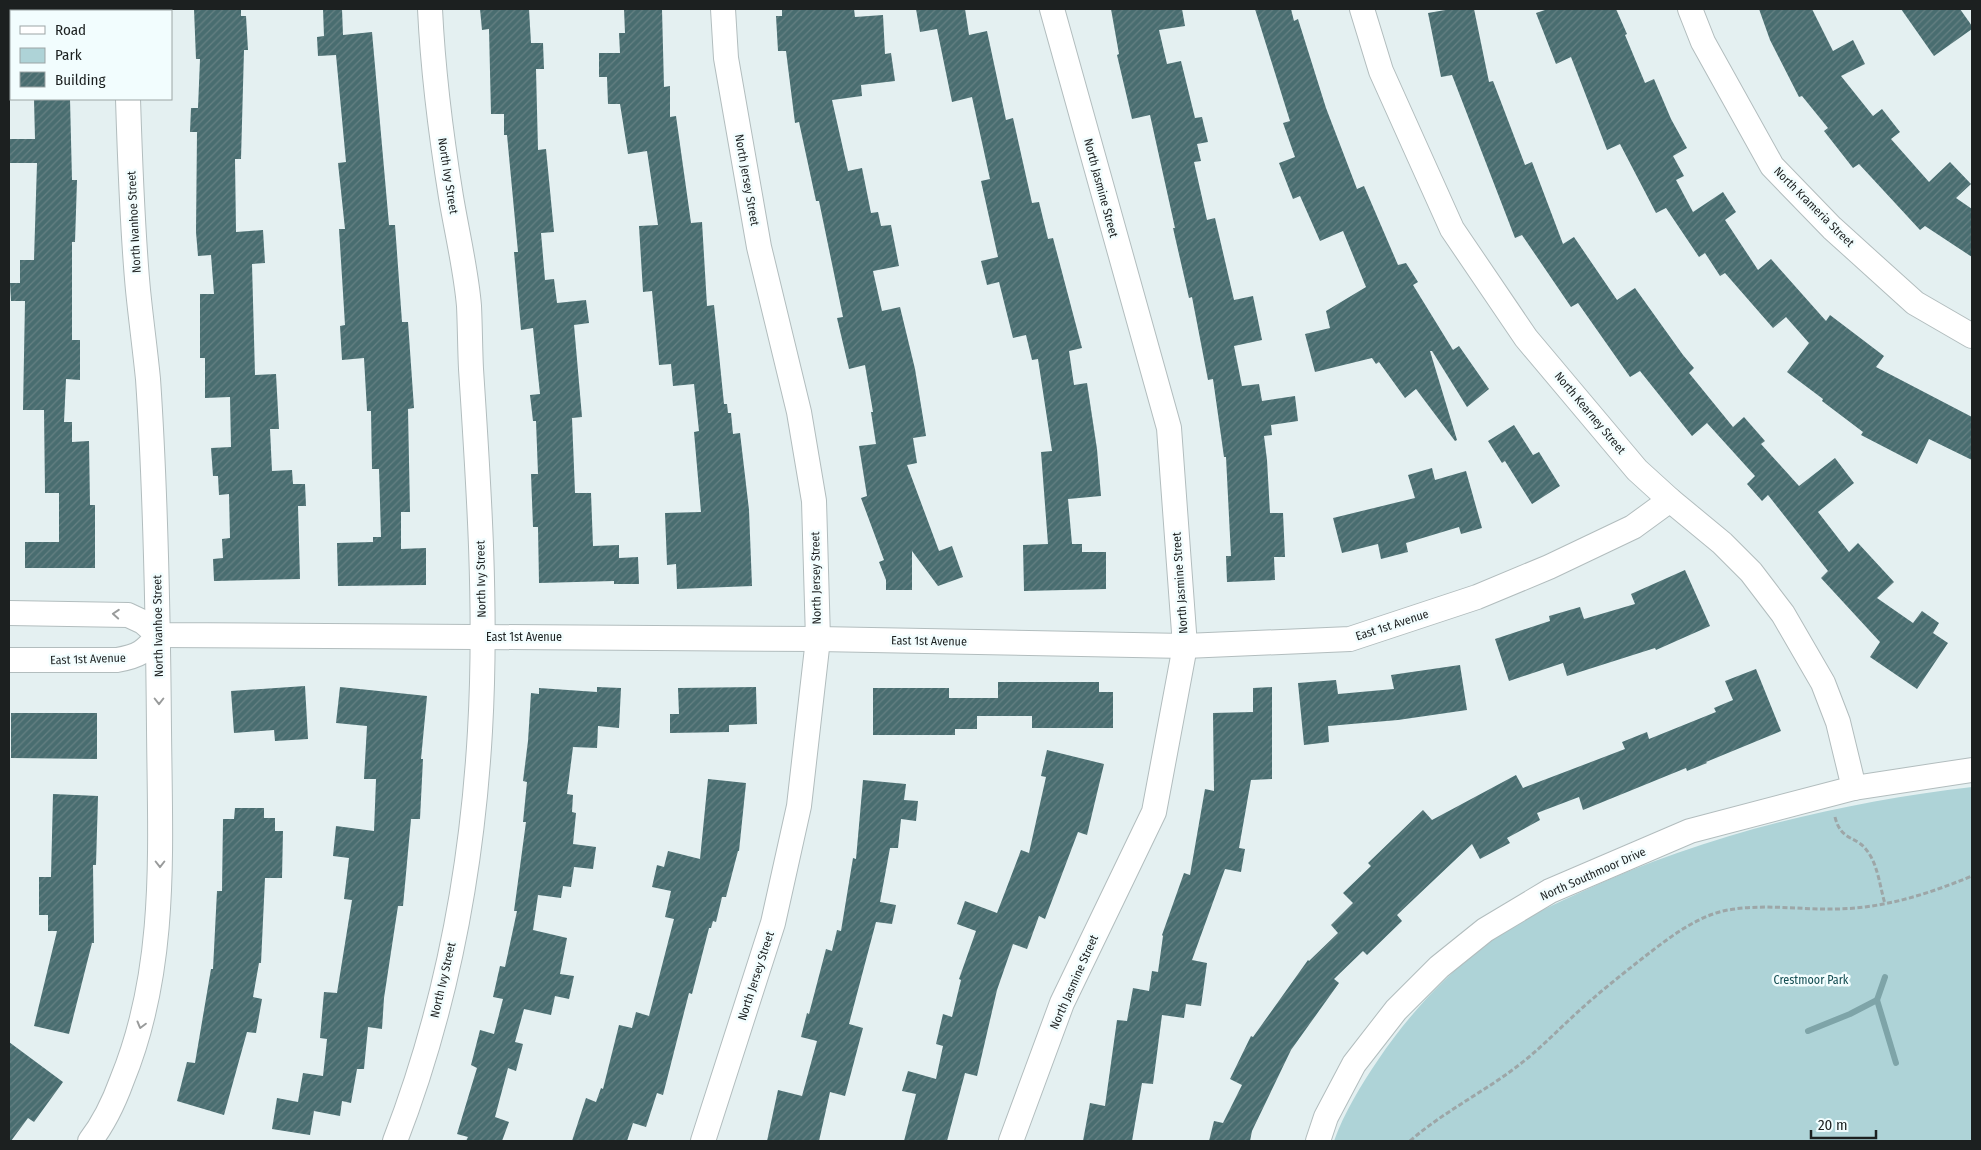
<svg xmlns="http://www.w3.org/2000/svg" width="1981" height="1150" viewBox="0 0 1981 1150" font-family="'Fira Sans Condensed',sans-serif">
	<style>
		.park { fill: #aed3d7 }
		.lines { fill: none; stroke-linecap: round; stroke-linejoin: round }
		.stream { stroke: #7ea4a8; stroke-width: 6 }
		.building { fill: url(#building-hatch) }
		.minor-casing { stroke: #b2bdbe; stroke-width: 26 }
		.path { stroke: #9da6a7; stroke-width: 3; stroke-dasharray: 5 2.5; stroke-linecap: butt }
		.minor { stroke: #fff; stroke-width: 24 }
		.oneway { stroke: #999b9b }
		.labels { text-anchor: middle; stroke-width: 5; stroke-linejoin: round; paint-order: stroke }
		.street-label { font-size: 12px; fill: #1c2020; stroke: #f2fdfe }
		.park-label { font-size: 12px; fill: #154e53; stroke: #f2fdfe }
	</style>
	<defs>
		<pattern id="building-hatch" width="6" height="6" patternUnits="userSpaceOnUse" patternTransform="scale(1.25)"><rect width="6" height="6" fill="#496d70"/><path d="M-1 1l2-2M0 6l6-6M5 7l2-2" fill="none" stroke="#668183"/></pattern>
	</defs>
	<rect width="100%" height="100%" fill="#e4f0f1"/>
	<path class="park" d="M1972,787v354h-638c10,-28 27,-56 44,-81 29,-43 63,-80 104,-113 29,-23 64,-39 97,-54 124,-58 258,-90 393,-106z"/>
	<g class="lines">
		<g class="stream">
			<polyline points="1885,977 1877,1000 1896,1063"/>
			<polyline points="1808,1031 1850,1014 1877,1000"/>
		</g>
	</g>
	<g class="building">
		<polygon points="194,9 241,9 241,16 246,16 248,50 244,50 241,159 235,159 236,232 263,230 265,263 252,264 255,375 276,374 279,429 270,429 272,471 292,470 293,484 305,484 306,506 298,506 300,579 214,581 213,559 223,558 222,539 230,538 229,494 219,495 218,476 213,476 211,448 231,447 230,397 205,398 205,358 200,358 200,294 214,294 211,255 198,256 196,232 197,132 190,132 191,108 198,108 200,59 196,59"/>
		<polygon points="323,9 342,9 343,35 372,32 389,225 395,225 402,322 408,322 414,408 408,409 410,512 401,512 401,549 426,548 426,585 338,586 337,543 373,542 373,537 381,537 379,469 372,469 371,411 367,411 364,358 342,360 340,326 345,325 339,229 345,229 338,163 346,162 336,55 318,56 317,37 324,36"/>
		<polygon points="480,9 529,9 531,43 543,43 544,69 536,69 538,150 546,149 554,232 541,233 545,280 554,279 557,303 586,300 589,323 574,325 582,417 572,418 575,493 591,493 593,546 619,545 619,558 638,557 639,584 614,584 614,581 539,583 538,527 533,527 531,474 538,474 536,421 533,421 530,395 540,394 533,328 521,330 514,252 518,252 507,135 504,135 504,114 491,114 489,29 482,30"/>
		<polygon points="624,9 662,9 664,87 670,86 670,117 676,116 691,223 702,222 707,306 714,305 724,404 727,404 728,413 731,413 733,434 740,433 749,510 752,586 677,589 676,564 667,565 665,513 701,512 694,432 699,431 694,384 673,386 671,364 659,365 652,291 643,292 639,226 658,225 647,151 628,154 620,104 608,104 607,77 599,77 599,53 620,53 619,33 625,33"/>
		<polygon points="782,9 854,9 855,17 883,15 885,54 891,53 895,81 861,85 862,96 832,100 848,171 862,168 871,213 878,212 881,226 891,225 899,266 873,271 882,311 900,307 915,369 926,436 913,438 917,463 907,465 939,551 952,546 963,577 938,586 912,551 912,590 886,590 886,580 879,562 884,560 861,498 867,496 859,446 876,444 871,412 873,412 865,365 849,369 837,318 843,317 819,201 816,201 799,122 795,123 786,51 778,51 776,16 782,16"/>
		<polygon points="916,9 965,9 969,35 987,31 1006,120 1013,118 1032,203 1039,202 1048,239 1053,238 1082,348 1069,351 1074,385 1087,383 1097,449 1101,496 1068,499 1072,544 1082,544 1082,552 1106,552 1106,589 1024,591 1023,545 1048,544 1041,452 1052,451 1038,359 1032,360 1026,335 1013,338 999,282 987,285 981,261 998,257 981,181 990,179 972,97 952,102 937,29 920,32"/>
		<polygon points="1111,9 1182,9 1185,26 1159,30 1167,64 1181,61 1195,118 1202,117 1208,142 1197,144 1201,161 1194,162 1207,220 1215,218 1234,300 1253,296 1262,340 1234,346 1242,386 1259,384 1262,401 1295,396 1298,421 1271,425 1272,435 1264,436 1267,460 1270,513 1283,513 1285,557 1274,557 1275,580 1227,582 1226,556 1231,556 1226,457 1224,457 1213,379 1208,380 1192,297 1189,298 1173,228 1175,228 1150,115 1132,119 1117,55 1119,54"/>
		<polygon points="1255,9 1291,9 1294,21 1298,19 1326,108 1357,189 1364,186 1398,265 1406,263 1418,282 1413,285 1453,350 1459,346 1489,389 1467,407 1432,351 1430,351 1457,440 1455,441 1416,389 1405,398 1379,362 1376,364 1372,358 1315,372 1305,334 1330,328 1326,311 1366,287 1343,231 1320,241 1300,196 1293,199 1279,163 1295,157 1283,123 1290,121"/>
		<polygon points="1451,9 1474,9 1489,82 1493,81 1525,165 1532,162 1563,244 1574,237 1617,300 1635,288 1683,355 1694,368 1689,373 1733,427 1744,417 1765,441 1761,444 1799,486 1835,458 1854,483 1818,512 1849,552 1858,543 1894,582 1877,598 1913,623 1922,611 1939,623 1933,633 1948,643 1917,689 1870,657 1880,642 1821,578 1828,571 1768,495 1762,501 1747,484 1755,476 1707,423 1692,436 1640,371 1630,377 1578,303 1571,307 1522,235 1515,238 1452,75 1441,77 1428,13"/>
		<polygon points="1548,9 1616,9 1627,34 1625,35 1645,83 1654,79 1671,119 1687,148 1673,156 1684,176 1676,180 1693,212 1723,192 1736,212 1725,220 1758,270 1771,259 1826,321 1830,315 1884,356 1876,367 1972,417 1972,460 1929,439 1917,464 1861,435 1863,432 1822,401 1823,399 1787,372 1809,343 1786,317 1773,328 1725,273 1720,276 1705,253 1699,257 1666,208 1656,213 1620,144 1607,150 1571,57 1556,64 1536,13"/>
		<polygon points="1759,9 1812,9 1833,51 1853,40 1865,64 1841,76 1873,116 1882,109 1900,132 1891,139 1929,182 1950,162 1971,184 1956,198 1972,209 1972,257 1925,226 1920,230 1859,164 1853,168 1824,131 1828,128 1802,96 1799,97 1770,40"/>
		<polygon points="1901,9 1960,9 1972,26 1972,29 1934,56"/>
		<polygon points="34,99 70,99 72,180 77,180 75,242 72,242 72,340 80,340 80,380 66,379 64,422 72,422 72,442 89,441 90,505 95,505 95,568 25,568 25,542 59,542 59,493 45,493 44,410 23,410 25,301 11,301 10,283 20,283 20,260 34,260 37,163 9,163 9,139 35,139"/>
		<polygon points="1514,425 1533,455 1539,452 1560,486 1532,504 1505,461 1502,463 1488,441"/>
		<polygon points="1432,468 1435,480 1466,471 1482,528 1461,534 1459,527 1406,543 1408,552 1381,559 1378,544 1342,553 1333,518 1415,498 1408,475"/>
		<polygon points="1685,570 1710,626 1656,650 1655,648 1567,676 1563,663 1509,681 1495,639 1550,621 1549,616 1580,607 1584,619 1635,604 1631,594"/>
		<polygon points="1460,665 1467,710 1398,720 1328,726 1329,742 1304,745 1298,683 1336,680 1338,694 1394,689 1391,675"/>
		<polygon points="1756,669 1781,731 1706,762 1707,763 1687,771 1686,768 1583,810 1579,797 1537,813 1540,820 1507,838 1510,843 1480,859 1472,844 1397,915 1402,921 1367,955 1363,951 1334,979 1339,983 1291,1050 1252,1131 1250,1141 1209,1141 1214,1121 1223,1123 1242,1085 1230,1079 1251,1036 1253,1037 1308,960 1309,961 1338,933 1331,925 1353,903 1343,893 1371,866 1368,863 1423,810 1432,820 1516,775 1523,788 1625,749 1622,742 1647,732 1649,739 1716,712 1714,708 1733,700 1725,681"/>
		<polygon points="998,682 1099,682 1099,692 1113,692 1113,728 1032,728 1032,716 977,716 977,729 955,729 955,735 873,735 873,688 949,688 949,698 998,698"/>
		<polygon points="305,686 308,739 275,741 274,730 234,733 231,691"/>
		<polygon points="340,687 427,696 421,759 423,759 420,819 411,819 403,906 398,906 384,998 382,1029 368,1027 364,1069 357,1069 351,1103 342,1101 340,1116 314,1111 310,1135 272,1129 277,1098 298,1102 303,1073 323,1076 327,1039 320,1038 324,992 337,993 352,900 344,899 349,858 333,856 336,826 374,831 376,779 364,779 367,726 336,723"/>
		<polygon points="597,687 621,688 619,728 598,726 597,748 573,747 567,794 573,795 572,812 576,813 573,844 596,847 593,869 574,867 571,887 563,886 561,898 538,895 533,930 567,938 560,974 574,976 569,999 555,996 551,1015 524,1009 515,1042 523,1044 516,1071 508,1068 495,1117 509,1122 502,1141 466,1141 468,1137 457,1134 477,1068 471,1065 480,1030 494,1034 503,999 493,997 500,966 505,967 517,911 514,911 526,822 523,822 527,782 523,781 528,741 531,693 539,694 539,688 597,692"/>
		<polygon points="756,687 757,724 729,725 729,732 670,733 670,714 679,714 678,688"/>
		<polygon points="1272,687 1272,779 1251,780 1239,848 1245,849 1241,872 1225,869 1192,960 1207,963 1201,1006 1186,1004 1184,1018 1162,1015 1153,1084 1142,1083 1132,1141 1083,1141 1090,1103 1105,1106 1117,1020 1127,1021 1133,988 1149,991 1152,971 1158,972 1163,936 1162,935 1184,873 1190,875 1205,789 1214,791 1213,713 1253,712 1253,688"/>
		<polygon points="11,713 97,713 97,759 11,758"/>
		<polygon points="1047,750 1104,764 1087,835 1078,832 1045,919 1039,916 1027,949 1013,944 997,990 977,1076 965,1073 947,1141 904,1141 916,1094 902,1091 908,1071 936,1079 943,1046 936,1044 943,1014 952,1017 961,980 959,979 976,931 957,924 965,901 997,913 1021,850 1029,853 1046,777 1041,776"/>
		<polygon points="708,779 746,783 739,851 738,851 726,897 722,897 716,922 713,921 711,928 709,928 692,994 689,993 663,1095 657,1093 646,1127 633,1123 627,1141 572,1141 586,1098 596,1102 601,1088 603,1089 619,1025 632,1028 636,1012 649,1016 674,919 665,917 671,891 652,887 657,865 664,867 668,851 700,859"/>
		<polygon points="863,780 906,784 904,800 918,801 916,821 901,819 898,848 890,848 880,902 896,905 892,924 876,922 849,1024 863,1028 845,1096 830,1092 819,1141 767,1141 778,1090 802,1096 817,1041 801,1037 807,1013 809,1014 826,949 832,951 837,930 841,931 853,858 856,859"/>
		<polygon points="53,794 98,796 96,865 93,865 94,943 92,943 69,1034 34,1026 57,931 48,931 48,915 39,915 39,877 51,877"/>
		<polygon points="235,808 264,808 264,818 275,818 275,831 283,831 282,878 265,878 261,963 259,963 253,997 262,999 256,1033 247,1032 224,1115 177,1101 187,1062 195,1063 211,969 213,969 217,891 222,891 223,819 234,819"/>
		<polygon points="9,1042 63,1082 34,1122 28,1118 11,1141 9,1141"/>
	</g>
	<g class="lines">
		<g class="minor-casing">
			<g id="minor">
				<polyline points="1362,9 1381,71 1452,229 1526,338 1637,470 1670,500 1722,543 1751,572 1783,614 1823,683 1838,722 1854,788"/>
				<polyline points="1690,9 1703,42 1772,166 1832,228 1915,303 1972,336"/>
				<polyline points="128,11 128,9"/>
				<polyline points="9,613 128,615 143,622 158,635 818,639 1185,646 1350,639 1477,597 1549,567 1633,527 1670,500"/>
				<path d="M9,660h108c22,-4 28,-8 41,-25"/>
				<path d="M90,1141c14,-18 24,-39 32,-61 46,-112 38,-232 37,-351 -1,-116 -3,-233 -11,-350 -3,-30 -7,-59 -10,-89 -6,-64 -8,-128 -10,-191"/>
				<path d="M395,1141c50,-129 77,-271 85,-410 7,-121 -1,-242 -9,-362 -1,-21 -1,-42 -2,-63 -3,-36 -12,-73 -18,-109 -10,-62 -18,-125 -21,-188"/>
				<polyline points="703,1141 773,923 799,806 818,639 814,501 799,412 759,247 726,58 723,9"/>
				<polyline points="1011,1141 1062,1003 1154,812 1185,646 1169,428 1052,9"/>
				<polyline points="1318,1141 1326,1117 1354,1064 1396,1010 1439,967 1485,930 1550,891 1690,831 1854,788 1972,770"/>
			</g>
		</g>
		<g class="path">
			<path d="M1835,817c6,25 22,18 33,35 10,14 12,35 17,52"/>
			<path d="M1410,1141c33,-29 74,-49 109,-76 22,-17 41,-37 62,-56 21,-19 44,-37 67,-55 22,-17 47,-36 75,-43 37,-8 77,-1 114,-2 48,-1 91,-15 135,-33"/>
		</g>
		<use href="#minor" class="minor"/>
	</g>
	<defs><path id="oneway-chevron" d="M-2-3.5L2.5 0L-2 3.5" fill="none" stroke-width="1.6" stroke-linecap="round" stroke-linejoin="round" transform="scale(1.25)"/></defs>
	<g class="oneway">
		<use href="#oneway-chevron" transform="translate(116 614) rotate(-176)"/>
		<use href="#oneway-chevron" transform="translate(159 701) rotate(90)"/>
		<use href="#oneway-chevron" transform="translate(160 864) rotate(90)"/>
		<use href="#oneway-chevron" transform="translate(141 1025) rotate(105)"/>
	</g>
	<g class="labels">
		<g class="street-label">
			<text transform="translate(448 176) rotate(81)" y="4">North Ivy Street</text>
			<text transform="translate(747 180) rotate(80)" y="4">North Jersey Street</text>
			<text transform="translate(1101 188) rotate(75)" y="4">North Jasmine Street</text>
			<text transform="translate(1814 207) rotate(45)" y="4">North Krameria Street</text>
			<text transform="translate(134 222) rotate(-93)" y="4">North Ivanhoe Street</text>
			<text transform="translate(1590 413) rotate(50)" y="4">North Kearney Street</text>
			<text transform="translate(816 578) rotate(-91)" y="4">North Jersey Street</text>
			<text transform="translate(481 579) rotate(-91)" y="4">North Ivy Street</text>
			<text transform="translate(1180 583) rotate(-94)" y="4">North Jasmine Street</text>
			<text transform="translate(1392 625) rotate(-18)" y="4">East 1st Avenue</text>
			<text transform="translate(158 626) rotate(-91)" y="4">North Ivanhoe Street</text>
			<text x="524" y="641">East 1st Avenue</text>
			<text transform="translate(929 641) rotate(1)" y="4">East 1st Avenue</text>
			<text transform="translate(88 659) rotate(-2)" y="4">East 1st Avenue</text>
			<text transform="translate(1593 874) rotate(-24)" y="4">North Southmoor Drive</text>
			<text transform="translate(756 976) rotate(-72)" y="4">North Jersey Street</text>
			<text transform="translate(443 980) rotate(-77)" y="4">North Ivy Street</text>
			<text transform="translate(1074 982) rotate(-66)" y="4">North Jasmine Street</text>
		</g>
		<g class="park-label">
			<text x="1811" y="984">Crestmoor Park</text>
		</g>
	</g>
	<rect width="1981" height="1150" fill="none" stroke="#1c2020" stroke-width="20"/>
	<rect x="10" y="10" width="162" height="90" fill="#f2fdfe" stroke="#9ca5a5"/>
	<rect x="20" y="26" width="25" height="8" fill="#ffffff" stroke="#9ca5a5"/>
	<text x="55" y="35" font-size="15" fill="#1c2020">Road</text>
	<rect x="20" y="48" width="25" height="15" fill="#aed3d7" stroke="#9ca5a5"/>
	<text x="55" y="60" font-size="15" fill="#1c2020">Park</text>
	<rect x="20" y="72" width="25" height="15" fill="url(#building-hatch)" stroke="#9ca5a5"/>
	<text x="55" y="85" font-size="15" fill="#1c2020">Building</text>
	<path d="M1811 1130v8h65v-8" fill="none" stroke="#1c2020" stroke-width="2.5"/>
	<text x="1818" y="1130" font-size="15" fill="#1c2020" stroke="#f2fdfe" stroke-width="4" paint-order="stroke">20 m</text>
</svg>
